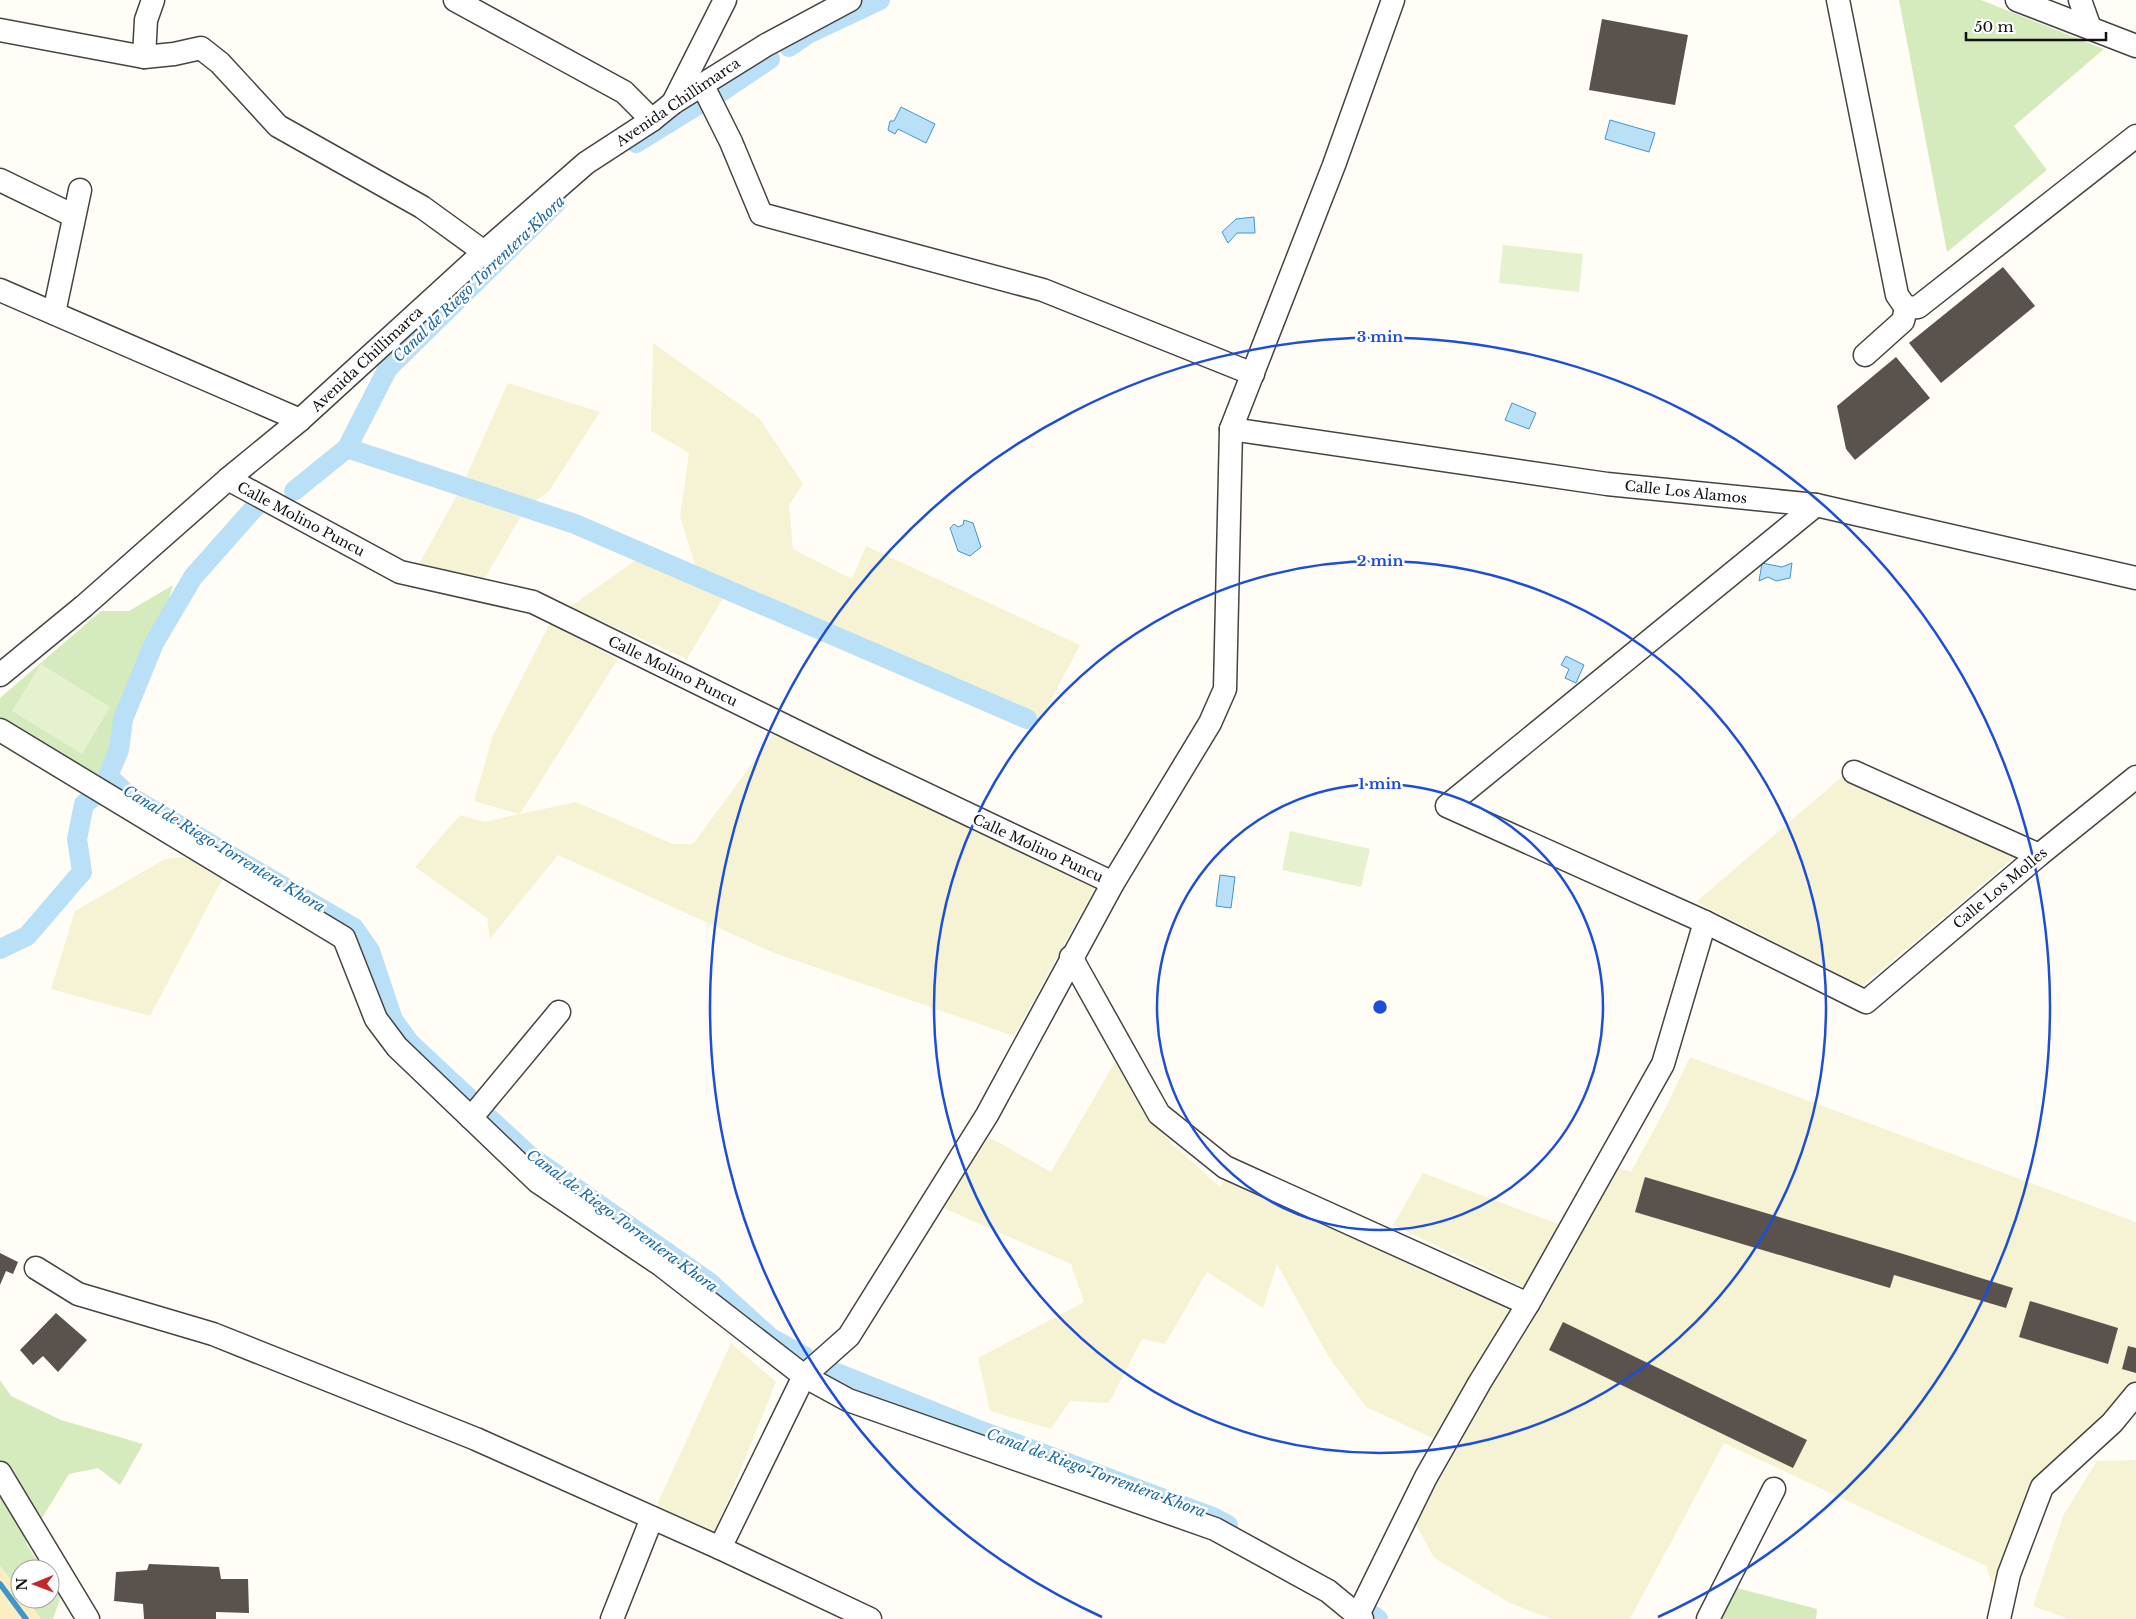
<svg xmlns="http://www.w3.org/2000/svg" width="2136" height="1619" viewBox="0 0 2136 1619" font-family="'Libre Baskerville',serif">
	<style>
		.farmland { fill: #f6f3d4 }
		.green { fill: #d5ebbd }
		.sand { fill: #fbeec1 }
		.pitch { fill: #e6f2cf }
		.water { fill: #b9e0f7; stroke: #3f96cf }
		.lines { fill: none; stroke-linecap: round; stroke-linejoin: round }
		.stream { stroke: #3f96cf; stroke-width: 5.5 }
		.canal { stroke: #b9e0f7; stroke-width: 20 }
		.building { fill: #5a524d }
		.minor-casing { stroke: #444; stroke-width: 25 }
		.minor { stroke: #fff; stroke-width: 22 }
		.ring { fill: none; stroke: #1d4ed8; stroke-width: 2.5 }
		.labels { text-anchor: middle; stroke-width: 5; stroke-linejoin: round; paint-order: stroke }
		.street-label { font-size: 14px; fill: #111; stroke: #fff }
		.water-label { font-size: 15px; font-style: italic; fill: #1768a6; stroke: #fff }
		.centre { fill: #1d4ed8; stroke: #fff; stroke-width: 2.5 }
		.ring-label { font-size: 15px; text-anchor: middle; font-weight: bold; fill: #1d4ed8; stroke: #fff; stroke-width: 5; stroke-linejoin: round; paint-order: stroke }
	</style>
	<rect width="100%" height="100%" fill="#fffdf5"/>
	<g class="farmland">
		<polygon points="653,343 759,418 803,484 789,505 793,549 852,579 866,546 1080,645 1039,723 728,590 687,659 570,607 644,554 699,577 680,517 689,453 651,431"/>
		<polygon points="508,383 600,412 549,491 526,508 483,581 418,566 461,488"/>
		<polygon points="550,623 618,659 520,814 576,802 673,844 693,844 776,731 1097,884 1014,1036 774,953 558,855 490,939 487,918 415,867 460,815 485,822 519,814 474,801 493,735"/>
		<polygon points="1844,775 2019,853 1862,986 1696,902"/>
		<polygon points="190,856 224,876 150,1016 51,989 75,911 165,859"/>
		<polygon points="1690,1057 2136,1222 2136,1382 2107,1419 2038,1483 2001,1578 1992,1583 1986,1566 1724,1443 1630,1619 1551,1619 1510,1603 1434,1558 1415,1523 1616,1167 1631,1172 1665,1109"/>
		<polygon points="1115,1062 1167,1139 1220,1187 1228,1175 1518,1307 1439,1441 1366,1407 1328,1356 1277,1264 1263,1308 1207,1272 1165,1344 1142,1339 1109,1403 1070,1401 1051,1429 990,1411 978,1358 1084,1302 1071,1264 941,1207 989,1137 1051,1172"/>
		<polygon points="1423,1173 1566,1227 1528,1289 1393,1225"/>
		<polygon points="731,1343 776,1382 714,1535 655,1509"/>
		<polygon points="2136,1460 2136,1619 2068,1619 2033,1606 2064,1514 2097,1461"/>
	</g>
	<g class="green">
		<polygon points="1899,0 1981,0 2104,49 2014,126 2047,170 1947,252"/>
		<polygon points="173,585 167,605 146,644 116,715 111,752 98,775 0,717 0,698 101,611 129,611"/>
		<polygon points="0,1380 11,1396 61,1420 143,1444 120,1485 98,1468 69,1474 26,1544 43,1569 20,1569 20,1592 0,1566"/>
		<polygon points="50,1580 61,1596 53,1619 41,1619 26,1599 50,1599"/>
		<polygon points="1733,1587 1817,1609 1816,1619 1716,1619"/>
	</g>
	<polygon class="sand" points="0,1566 20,1592 20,1599 26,1599 41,1619 0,1619"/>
	<g class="pitch">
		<polygon points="1503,245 1583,254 1579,292 1499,283"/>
		<polygon points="41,664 110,707 82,754 12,711"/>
		<polygon points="1290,831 1370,849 1361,887 1282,870"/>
	</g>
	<g class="water">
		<polygon points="901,107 935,124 926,143 898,129 895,134 888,130 890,121 894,121"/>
		<polygon points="1610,120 1655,133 1649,152 1605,139"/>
		<polygon points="1254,217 1255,233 1237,233 1228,243 1222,232 1236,219"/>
		<polygon points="1512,403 1536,413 1529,429 1505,420"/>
		<polygon points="964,520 973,523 981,547 970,556 958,551 950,528 954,524 958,527 963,525"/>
		<polygon points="1762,563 1782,567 1792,563 1790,578 1776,581 1768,577 1759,581"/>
		<polygon points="1566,656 1584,665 1576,683 1565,678 1569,669 1561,665"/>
		<polygon points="1220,875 1235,877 1231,908 1216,906"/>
	</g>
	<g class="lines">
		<polyline class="stream" points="0,1584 26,1619"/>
		<g class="canal">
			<polyline points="789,47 808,34 880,0"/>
			<polyline points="718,94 770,59"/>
			<polyline points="636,143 701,103"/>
			<polyline points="347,448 575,524 1027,719"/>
			<polyline points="294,491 347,448 388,368 557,202"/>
			<polyline points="256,506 193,577 154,643 123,719 119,750 108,776 129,796 354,928 370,951 393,1020 410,1043 468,1097"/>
			<polyline points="0,949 27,936 82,872 77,839 84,804 97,794"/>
			<polyline points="490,1119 530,1156 709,1282 771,1338 804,1356"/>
			<polyline points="832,1371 979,1430 1213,1517 1228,1525"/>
			<polyline points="1374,1616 1378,1619"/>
		</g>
	</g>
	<g class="building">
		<polygon points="1602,19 1688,35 1675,105 1589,90"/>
		<polygon points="2003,267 2035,306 1941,383 1909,343"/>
		<polygon points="1896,357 1930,398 1855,460 1846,449 1837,406"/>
		<polygon points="1645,1177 1900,1253 2013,1288 2006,1308 1894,1275 1890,1288 1635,1212"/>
		<polygon points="0,1253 18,1262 13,1274 6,1271 0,1285"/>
		<polygon points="2030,1301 2118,1328 2108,1364 2019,1337"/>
		<polygon points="56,1313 87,1340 58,1372 43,1356 33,1365 20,1350"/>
		<polygon points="1563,1322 1807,1440 1793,1468 1549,1350"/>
		<polygon points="2128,1346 2136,1348 2136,1373 2122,1369"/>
		<polygon points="149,1564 219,1567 221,1579 248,1579 249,1613 216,1612 216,1619 144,1619 143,1604 114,1601 116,1572 147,1570"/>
	</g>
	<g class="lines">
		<g class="minor-casing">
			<g id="minor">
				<polyline points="455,0 624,92 652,120"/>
				<polyline points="1838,0 1897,295 1906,308"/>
				<polyline points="2017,0 2136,46"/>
				<polyline points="2080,0 2090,28"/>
				<polyline points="0,30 144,57 174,54 201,48 220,63 278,126 422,207 484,252"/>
				<polyline points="144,57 146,20 153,0"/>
				<polyline points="702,84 731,142 761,214 1043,290 1253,374"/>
				<polyline points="673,103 725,0"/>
				<polyline points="0,180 74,216"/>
				<polyline points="0,290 300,420"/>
				<polyline points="1906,308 1918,307 2136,136"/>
				<polyline points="54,313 80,190"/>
				<polyline points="1865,355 1903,321 1906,308"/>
				<polyline points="1231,429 1607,484 1816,505 2136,578"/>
				<polyline points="228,479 400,572 533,602 871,768 1113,883"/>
				<polyline points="1816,505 1447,806 1705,922 1866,1002 2039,855 2136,777"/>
				<polyline points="0,675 84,606 228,479 300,420 484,252 586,163 652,120 673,103 766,45 850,0"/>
				<polyline points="0,730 344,938 376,1019 397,1047 538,1182 661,1265 804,1376 848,1400 1215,1529 1328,1591 1362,1619"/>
				<polyline points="1854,772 2039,855"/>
				<polyline points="1071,957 1159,1114 1225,1167 1528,1304"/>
				<polyline points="471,1118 559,1012"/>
				<polyline points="36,1268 78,1294 213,1334 476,1439 720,1548 870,1619"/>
				<polyline points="0,1473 88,1619"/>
				<polyline points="720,1548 804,1376 849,1336 987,1115 1113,883 1210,723 1225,689 1231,429 1334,165 1393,0"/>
				<polyline points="1358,1615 1426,1477 1480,1382 1528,1304 1663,1064 1705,922"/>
				<polyline points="612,1619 652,1518"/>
				<polyline points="1708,1619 1774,1489"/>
				<polyline points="1999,1619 2009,1574 2042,1487 2112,1423 2136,1394"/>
			</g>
		</g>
		<use href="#minor" class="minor"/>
	</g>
	<g class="ring">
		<circle cx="1380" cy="1007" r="223"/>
		<circle cx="1380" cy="1007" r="446"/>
		<path d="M1102 1617A670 670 0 1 1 1658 1617"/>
	</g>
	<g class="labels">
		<g class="street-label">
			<text transform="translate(678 102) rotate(-34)" y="5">Avenida Chillimarca</text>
			<text transform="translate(367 359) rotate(-43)" y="5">Avenida Chillimarca</text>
			<text transform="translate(1686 492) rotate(6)" y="5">Calle Los Alamos</text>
			<text transform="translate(301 519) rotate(28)" y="5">Calle Molino Puncu</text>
			<text transform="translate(673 671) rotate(26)" y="5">Calle Molino Puncu</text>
			<text transform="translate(1038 848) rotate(25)" y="5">Calle Molino Puncu</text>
			<text transform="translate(2000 888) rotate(-40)" y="5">Calle Los Molles</text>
		</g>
		<g class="water-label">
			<text transform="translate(479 279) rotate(-44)" y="5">Canal de Riego Torrentera Khora</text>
			<text transform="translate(224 849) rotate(31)" y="5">Canal de Riego Torrentera Khora</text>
			<text transform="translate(622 1221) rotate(36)" y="5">Canal de Riego Torrentera Khora</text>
			<text transform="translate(1096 1473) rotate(20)" y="5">Canal de Riego Torrentera Khora</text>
		</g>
	</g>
	<circle cx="1380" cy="1007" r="8" class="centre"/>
	<g class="ring-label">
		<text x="1380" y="342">3 min</text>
		<text x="1380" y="566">2 min</text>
		<text x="1380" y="789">1 min</text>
	</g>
	<g transform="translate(35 1584) rotate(269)"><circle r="24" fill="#ffffff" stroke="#a0a0a0"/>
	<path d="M0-4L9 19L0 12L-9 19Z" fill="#c4262e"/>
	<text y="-8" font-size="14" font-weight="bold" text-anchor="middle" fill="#111111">N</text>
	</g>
	<path d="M1966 32v8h140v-8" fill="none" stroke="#111111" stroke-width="2.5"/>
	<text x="1974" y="32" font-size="15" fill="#111111" stroke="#ffffff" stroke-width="4" paint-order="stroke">50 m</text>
</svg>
